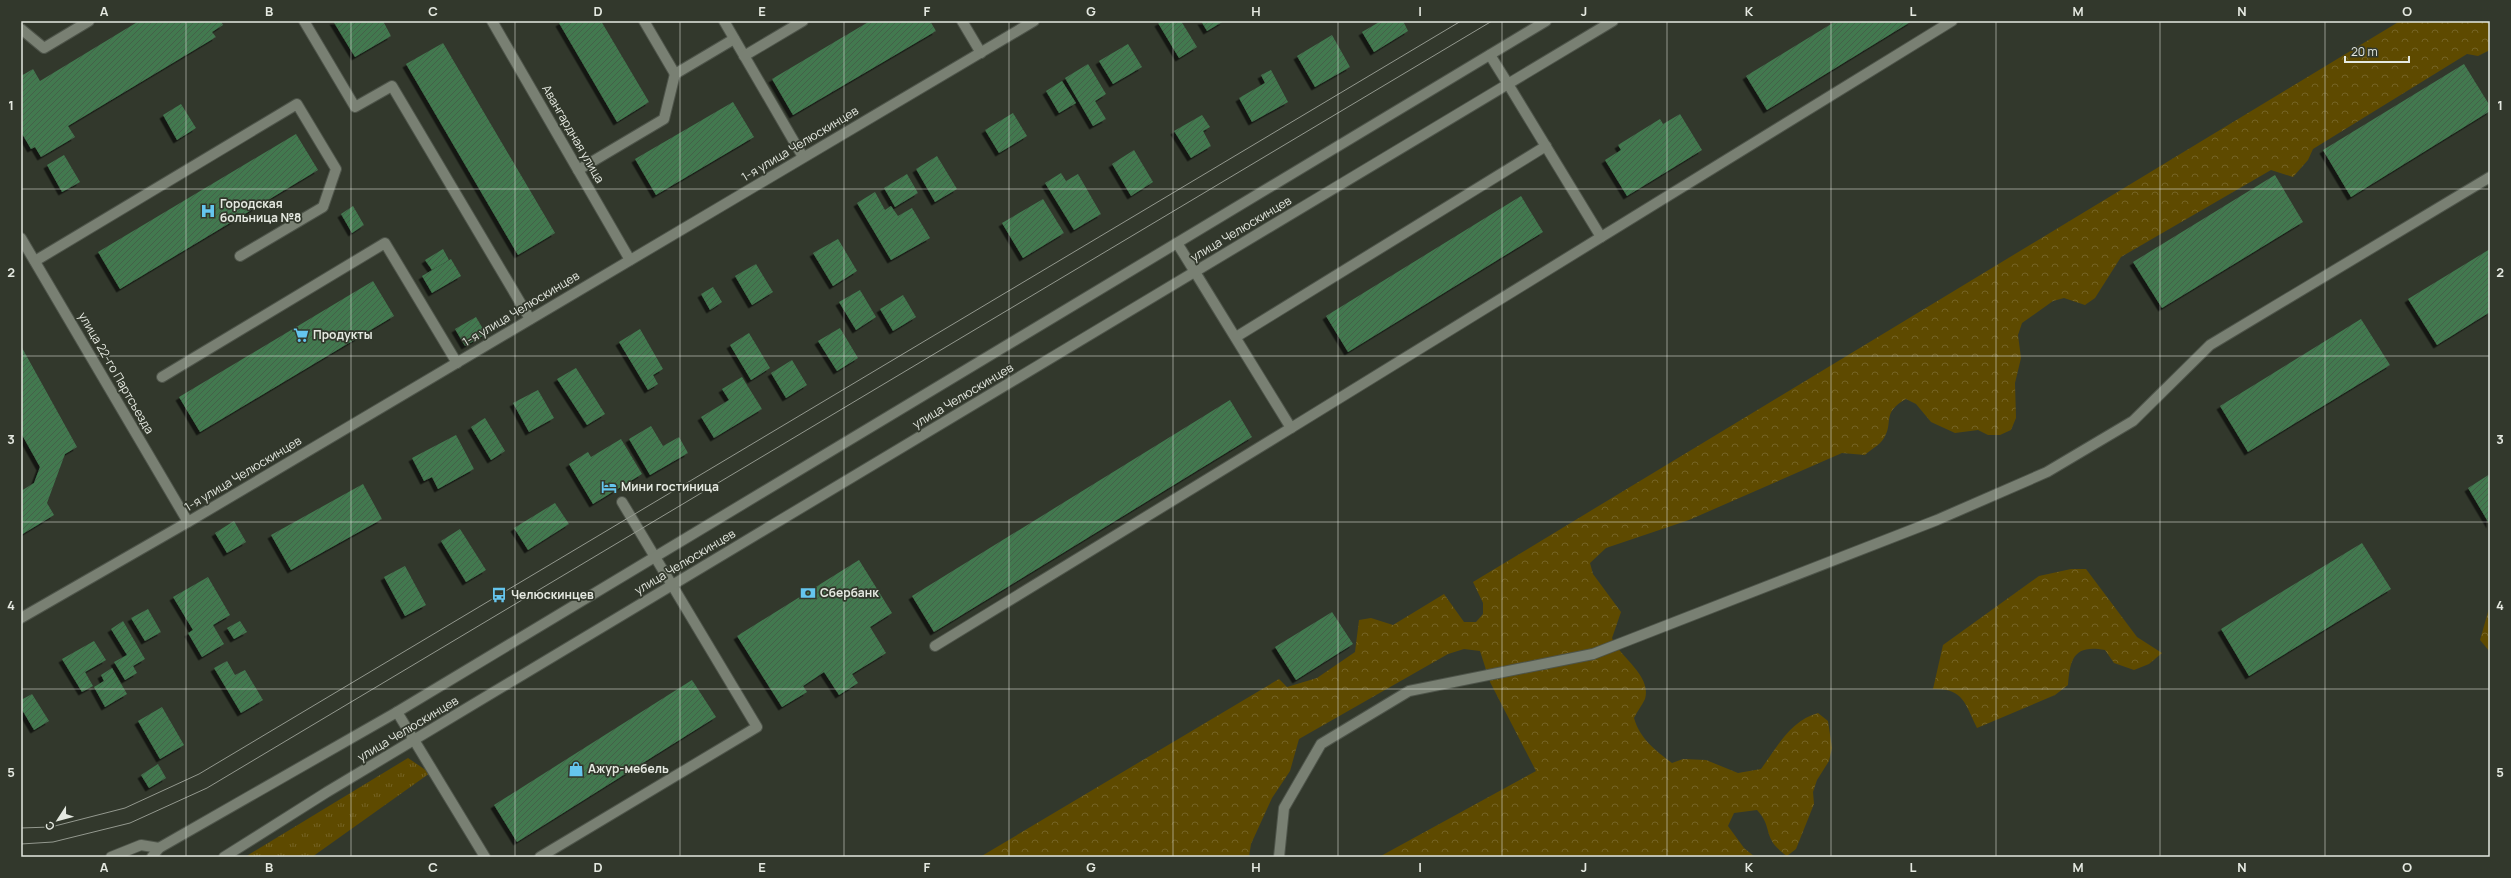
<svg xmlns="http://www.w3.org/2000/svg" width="2511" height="878" viewBox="0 0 2511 878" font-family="Manrope,sans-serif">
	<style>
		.grass { fill: url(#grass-tufts) }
		.forest { fill: url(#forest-crowns) }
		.building { fill: url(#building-hatch); filter: url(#shadow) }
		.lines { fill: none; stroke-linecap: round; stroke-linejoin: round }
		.service-casing { stroke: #4e544a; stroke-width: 12 }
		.minor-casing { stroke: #4e544a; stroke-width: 12 }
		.tertiary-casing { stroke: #4e544a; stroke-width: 12 }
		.secondary-casing { stroke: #4e544a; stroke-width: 12 }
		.service { stroke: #798073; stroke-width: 10 }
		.minor { stroke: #798073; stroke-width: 10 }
		.tertiary { stroke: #798073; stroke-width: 10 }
		.secondary { stroke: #798073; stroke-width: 10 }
		.tram { stroke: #93988e; stroke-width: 1 }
		.grid { fill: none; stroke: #e5e9e1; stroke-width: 1; stroke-opacity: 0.55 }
		.labels { text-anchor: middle; stroke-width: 3.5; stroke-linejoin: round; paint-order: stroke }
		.street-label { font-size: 12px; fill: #e5e9e1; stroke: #32382c }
		.poi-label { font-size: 12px; font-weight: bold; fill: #e5e9e1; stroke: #32382c; text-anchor: start }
		.neatline { fill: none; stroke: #e5e9e1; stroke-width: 1.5 }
		.grid-label { font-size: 13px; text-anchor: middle; font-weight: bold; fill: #e5e9e1 }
	</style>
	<defs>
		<pattern id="grass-tufts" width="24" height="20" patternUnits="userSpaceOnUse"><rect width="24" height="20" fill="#5e4a00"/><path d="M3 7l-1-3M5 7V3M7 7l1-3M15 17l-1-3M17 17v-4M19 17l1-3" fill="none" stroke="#756425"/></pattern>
		<pattern id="forest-crowns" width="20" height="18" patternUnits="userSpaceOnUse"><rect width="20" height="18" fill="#5e4a00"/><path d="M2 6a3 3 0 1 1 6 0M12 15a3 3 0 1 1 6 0" fill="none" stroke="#756425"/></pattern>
		<pattern id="building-hatch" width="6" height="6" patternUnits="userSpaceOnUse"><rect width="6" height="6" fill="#437950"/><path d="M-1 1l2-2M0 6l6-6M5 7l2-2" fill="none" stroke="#44604a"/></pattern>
		<filter id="shadow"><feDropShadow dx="-3.5" dy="3.5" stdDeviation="0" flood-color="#0009"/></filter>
	</defs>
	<rect width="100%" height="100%" fill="#32382c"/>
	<polygon class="grass" points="408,758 430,773 312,857 245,857"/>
	<g class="forest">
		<path d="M2400,21h90v29l-12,6 -11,-2 -154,95 -5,11 -15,17 -22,-7 -150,87 -26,41 -10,7 -21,-7 -11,3 -31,22 -4,12 3,23 -6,25 1,35 -5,12 -11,5h-12l-10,-5 -23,3 -24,-11 -15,-18 -10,-5c-25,14 -12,23 -22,39 -4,7 -14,12 -19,17l-23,-2 -153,67 -83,28 -16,15 3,11 28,38 -9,26c7,19 40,37 33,61 -3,6 -8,13 -11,19 6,21 21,32 38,45l11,-4 23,1 32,13 23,-4c16,-22 29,-48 57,-56l10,8 4,27 -3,13 -12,19 -4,12 1,12 -18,45 -9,7c-26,-18 -13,-28 -30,-46l-23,3 -6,13 16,22 11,9h-376l157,-86 -46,-89 -10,-31 -16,-2 -16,5 -149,85 -9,32 -18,27 -21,46 -2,13h-269l299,-178 8,8 30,-9 38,-26 4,-32 12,-2 22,7 51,-31 20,28h12l7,-8v-11l-10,-21z"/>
		<path d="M2071,569h15l51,68 25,16 -13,11 -15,6 -20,-7 -9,-13c-31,-6 -35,9 -37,35l-13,10 -78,33c-12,-25 -14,-40 -44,-39l10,-44 96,-69z"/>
		<polygon points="2490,605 2490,652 2480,640"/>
	</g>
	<g class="building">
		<polygon points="139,21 221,21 223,25 212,32 216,37 68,126 75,137 41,157 35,147 31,149 21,132 21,76 33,69 40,81"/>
		<polygon points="333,21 383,21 391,36 355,57"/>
		<polygon points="562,21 601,21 649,102 617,122 559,23"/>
		<polygon points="870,21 930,21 936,31 793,115 772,79"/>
		<polygon points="1161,21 1181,21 1197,47 1179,58 1158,23"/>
		<polygon points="1201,21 1224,21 1207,31"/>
		<polygon points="1381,21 1403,21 1408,31 1374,52 1362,32"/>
		<polygon points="1836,21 1912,21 1767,110 1746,76"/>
		<polygon points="1332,35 1350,67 1315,87 1297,56"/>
		<polygon points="443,43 555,233 518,255 406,64"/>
		<polygon points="1128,44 1142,67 1113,84 1099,61"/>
		<polygon points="1088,64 1106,94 1095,101 1106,119 1093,126 1065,78"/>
		<polygon points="2464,64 2490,106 2490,111 2351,197 2323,150"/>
		<polygon points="1271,70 1288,102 1252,122 1239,98 1265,83 1261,75"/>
		<polygon points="1062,81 1076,103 1059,113 1046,91"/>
		<polygon points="733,102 754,137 656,195 635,159"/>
		<polygon points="181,104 196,128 177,140 163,115"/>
		<polygon points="1013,113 1027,136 999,153 985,130"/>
		<polygon points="1680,114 1702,150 1627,196 1605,160 1621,150 1618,145 1660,119 1663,124"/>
		<polygon points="1202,115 1210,127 1203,131 1211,146 1191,158 1174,131"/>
		<polygon points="296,134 318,170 120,289 98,252"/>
		<polygon points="1134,150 1153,182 1131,196 1112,164"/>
		<polygon points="64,155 80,182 62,192 47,165"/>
		<polygon points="937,156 957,189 935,202 916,169"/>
		<polygon points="1061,173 1066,181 1078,174 1101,214 1074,230 1045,183"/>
		<polygon points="907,174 918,193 895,207 884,188"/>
		<polygon points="2275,175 2303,222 2162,308 2133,262"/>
		<polygon points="875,192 885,210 891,206 898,216 912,208 930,238 891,260 857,203"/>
		<polygon points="1521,196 1543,232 1348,352 1326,316"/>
		<polygon points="1043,199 1064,233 1023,258 1002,223"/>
		<polygon points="353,206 364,225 352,233 341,214"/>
		<polygon points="838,239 857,271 833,286 813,253"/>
		<polygon points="443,249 449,260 432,270 425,260"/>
		<polygon points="2490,249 2490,312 2437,345 2408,299"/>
		<polygon points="451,259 461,276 432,293 422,276"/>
		<polygon points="756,264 773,292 752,305 735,276"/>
		<polygon points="373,281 394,316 200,432 179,397"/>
		<polygon points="713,287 722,302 710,310 701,294"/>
		<polygon points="860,290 876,317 856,330 839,302"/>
		<polygon points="903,295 916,317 893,331 880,309"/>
		<polygon points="476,317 486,334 465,346 455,329"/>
		<polygon points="2361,319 2390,365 2248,452 2220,406"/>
		<polygon points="840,328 858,358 837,371 818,341"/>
		<polygon points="640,329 663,369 653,375 658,384 648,390 619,342"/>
		<polygon points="749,333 770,368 751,380 730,345"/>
		<polygon points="21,346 77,447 65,454 47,503 54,515 21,535 21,491 34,483 40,467 21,433"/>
		<polygon points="792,360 807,385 786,398 771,373"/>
		<polygon points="576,368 605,414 587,425 557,379"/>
		<polygon points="742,377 762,409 714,438 701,417 729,400 722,389"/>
		<polygon points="538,390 554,418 529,432 513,403"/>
		<polygon points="1230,400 1252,437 934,632 912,596"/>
		<polygon points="485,418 505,451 491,460 471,427"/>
		<polygon points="651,426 663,446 679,437 688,453 650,475 629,439"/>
		<polygon points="456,435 474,469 438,489 432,477 424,481 412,458"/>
		<polygon points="621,439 642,474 593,504 569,464 588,452 591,457"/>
		<polygon points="2490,474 2490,525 2468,488"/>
		<polygon points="363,484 382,519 291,570 271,535"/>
		<polygon points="555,503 569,524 528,550 514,528"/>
		<polygon points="234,521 246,542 227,553 215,533"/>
		<polygon points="460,529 486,570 466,582 441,541"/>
		<polygon points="2362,543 2391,589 2249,676 2221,629"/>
		<polygon points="859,560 892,613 870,627 886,653 852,674 858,683 839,695 824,672 803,686 807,692 782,707 737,636"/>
		<polygon points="405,566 426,605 405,616 384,577"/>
		<polygon points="208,577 230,615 213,625 224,644 202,657 188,633 193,630 173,597"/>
		<polygon points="148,609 161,632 145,641 131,618"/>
		<polygon points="1332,612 1353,644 1296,680 1275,647"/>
		<polygon points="123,621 145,659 133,666 137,673 125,680 114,662 127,655 111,629"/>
		<polygon points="240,621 247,632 234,639 227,628"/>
		<polygon points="94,641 106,660 85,672 93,686 82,692 62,659"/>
		<polygon points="227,661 235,675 245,670 263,700 241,713 214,668"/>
		<polygon points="112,668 127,694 105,707 94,687 104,681 101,675"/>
		<polygon points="692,680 716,717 517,842 494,805"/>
		<polygon points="32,694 49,721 34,730 21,708 21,700"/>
		<polygon points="162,707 184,745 160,759 138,721"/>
		<polygon points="158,764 166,778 149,788 141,775"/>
	</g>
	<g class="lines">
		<g class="service-casing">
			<g id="service">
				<polyline points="304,21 355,107 392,86 530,319"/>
				<polyline points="644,21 675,74 734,39"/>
				<polyline points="724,21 803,157"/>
				<polyline points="962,21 981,53"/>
				<polyline points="21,29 44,48 89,21"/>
				<polyline points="744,56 803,21"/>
				<polyline points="1508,84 1601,237"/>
				<polyline points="578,170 664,119 675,74"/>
				<polyline points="35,261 297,104 336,169 323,207 240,256"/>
				<polyline points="1236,337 1546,146"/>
				<polyline points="162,377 385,243 457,363"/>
				<polyline points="1291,428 1952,21"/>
				<polyline points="622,502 655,557"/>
				<polyline points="935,646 1291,428 1195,272"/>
				<polyline points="414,740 485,857"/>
				<polyline points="540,857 757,727 672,585"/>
				<polyline points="1279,857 1284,808 1321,744 1409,691 1593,654 1937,520 2047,472 2133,421 2210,345 2490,177"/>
			</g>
		</g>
		<g class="minor-casing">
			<g id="minor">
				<polyline points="492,21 630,260"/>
				<polyline points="188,522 1034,21"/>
			</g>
		</g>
		<g class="tertiary-casing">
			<polyline id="tertiary" points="21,238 188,522 21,618"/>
		</g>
		<g class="secondary-casing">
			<g id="secondary">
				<polyline points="1490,55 1508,84"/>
				<polyline points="1177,243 1195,272"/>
				<polyline points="655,557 672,585"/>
				<polyline points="397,712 414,740"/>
				<polyline points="111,857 141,845 159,848"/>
				<polyline points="152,857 159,848 397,712 1546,21"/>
				<polyline points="224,857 327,792 1613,21"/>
			</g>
		</g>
		<use href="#service" class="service"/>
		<use href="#minor" class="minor"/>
		<use href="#tertiary" class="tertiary"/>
		<use href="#secondary" class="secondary"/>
		<g class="tram">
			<polyline points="21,828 51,827 125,808 199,774 1461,21"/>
			<polyline points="21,844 53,842 130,823 207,788 1492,21"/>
		</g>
	</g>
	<path class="grid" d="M186,21v836M351,21v836M515,21v836M680,21v836M844,21v836M1009,21v836M1173,21v836M1338,21v836M1502,21v836M1667,21v836M1831,21v836M1996,21v836M2160,21v836M2325,21v836M21,189h2469M21,356h2469M21,522h2469M21,689h2469"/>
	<defs>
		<g id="hospital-bare" transform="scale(1.2)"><path d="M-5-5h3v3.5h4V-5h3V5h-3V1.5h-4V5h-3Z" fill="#65c5ee" stroke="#32382c" stroke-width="2.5" paint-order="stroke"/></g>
		<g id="supermarket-bare" transform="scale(1.2)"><path d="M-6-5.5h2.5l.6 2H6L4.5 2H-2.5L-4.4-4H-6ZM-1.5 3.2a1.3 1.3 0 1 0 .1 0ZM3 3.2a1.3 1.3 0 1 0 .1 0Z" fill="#65c5ee" stroke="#32382c" stroke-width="2.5" paint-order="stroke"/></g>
		<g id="hotel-bare" transform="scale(1.2)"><path d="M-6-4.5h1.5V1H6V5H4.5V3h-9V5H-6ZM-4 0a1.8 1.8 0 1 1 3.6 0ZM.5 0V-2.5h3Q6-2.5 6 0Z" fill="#65c5ee" stroke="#32382c" stroke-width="2.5" paint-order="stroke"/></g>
		<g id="bank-bare" transform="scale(1.2)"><path d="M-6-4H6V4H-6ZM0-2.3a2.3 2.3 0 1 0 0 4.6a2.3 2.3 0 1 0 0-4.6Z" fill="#65c5ee" stroke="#32382c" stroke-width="2.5" paint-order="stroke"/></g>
		<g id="bus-bare" transform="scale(1.2)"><path d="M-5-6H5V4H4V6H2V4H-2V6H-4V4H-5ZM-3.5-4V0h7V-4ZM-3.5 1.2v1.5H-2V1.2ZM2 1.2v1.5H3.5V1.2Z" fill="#65c5ee" stroke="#32382c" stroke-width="2.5" paint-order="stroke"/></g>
		<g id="shop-bare" transform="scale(1.2)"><path d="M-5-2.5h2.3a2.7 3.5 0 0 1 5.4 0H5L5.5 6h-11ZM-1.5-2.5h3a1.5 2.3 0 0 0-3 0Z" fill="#65c5ee" stroke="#32382c" stroke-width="2.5" paint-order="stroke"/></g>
	</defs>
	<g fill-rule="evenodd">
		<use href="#hospital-bare" x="208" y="211"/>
		<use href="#supermarket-bare" x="301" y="335"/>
		<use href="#hotel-bare" x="609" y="487"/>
		<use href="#bank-bare" x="808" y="593"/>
		<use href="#bus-bare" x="499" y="595"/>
		<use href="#shop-bare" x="576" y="769"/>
	</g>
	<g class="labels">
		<g class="street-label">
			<text transform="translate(573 134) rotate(60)" y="4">Авангардная улица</text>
			<text transform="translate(800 144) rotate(-31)" y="4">1-я улица Челюскинцев</text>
			<text transform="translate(1241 229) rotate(-31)" y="4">улица Челюскинцев</text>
			<text transform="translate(521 309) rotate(-31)" y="4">1-я улица Челюскинцев</text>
			<text transform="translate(116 373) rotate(60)" y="4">улица 22-го Партсъезда</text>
			<text transform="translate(963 396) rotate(-31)" y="4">улица Челюскинцев</text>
			<text transform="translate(243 474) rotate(-31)" y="4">1-я улица Челюскинцев</text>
			<text transform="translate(685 562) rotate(-31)" y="4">улица Челюскинцев</text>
			<text transform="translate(408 729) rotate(-31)" y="4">улица Челюскинцев</text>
		</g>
		<g class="poi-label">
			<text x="220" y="208">Городская<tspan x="220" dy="14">больница №8</tspan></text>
			<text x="313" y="339">Продукты</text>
			<text x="621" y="491">Мини гостиница</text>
			<text x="820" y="597">Сбербанк</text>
			<text x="511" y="599">Челюскинцев</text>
			<text x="588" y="773">Ажур-мебель</text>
		</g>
	</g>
	<rect width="2511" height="878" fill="none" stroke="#32382c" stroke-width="44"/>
	<g transform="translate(58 820) rotate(234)" stroke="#32382c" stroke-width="3" paint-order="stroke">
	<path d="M0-3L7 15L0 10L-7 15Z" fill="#e5e9e1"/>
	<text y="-6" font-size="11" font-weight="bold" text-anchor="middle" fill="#e5e9e1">С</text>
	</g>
	<path d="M2345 56v6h64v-6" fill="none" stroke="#e5e9e1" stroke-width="2"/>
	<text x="2351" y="56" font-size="12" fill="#e5e9e1" stroke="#32382c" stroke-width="3" paint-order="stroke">20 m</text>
	<rect x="22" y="22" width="2467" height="834" class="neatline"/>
	<g class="grid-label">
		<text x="104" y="16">A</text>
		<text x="269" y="16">B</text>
		<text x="433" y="16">C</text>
		<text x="598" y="16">D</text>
		<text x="762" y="16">E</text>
		<text x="927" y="16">F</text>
		<text x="1091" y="16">G</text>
		<text x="1256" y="16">H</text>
		<text x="1420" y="16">I</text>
		<text x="1584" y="16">J</text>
		<text x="1749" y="16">K</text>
		<text x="1913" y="16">L</text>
		<text x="2078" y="16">M</text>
		<text x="2242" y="16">N</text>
		<text x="2407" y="16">O</text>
		<text x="11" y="110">1</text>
		<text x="2500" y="110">1</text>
		<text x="11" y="277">2</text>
		<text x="2500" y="277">2</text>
		<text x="11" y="444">3</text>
		<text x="2500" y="444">3</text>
		<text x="11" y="610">4</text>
		<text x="2500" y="610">4</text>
		<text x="11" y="777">5</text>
		<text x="2500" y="777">5</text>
		<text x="104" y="872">A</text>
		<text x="269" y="872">B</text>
		<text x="433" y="872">C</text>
		<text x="598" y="872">D</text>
		<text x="762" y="872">E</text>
		<text x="927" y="872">F</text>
		<text x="1091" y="872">G</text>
		<text x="1256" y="872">H</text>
		<text x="1420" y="872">I</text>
		<text x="1584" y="872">J</text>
		<text x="1749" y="872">K</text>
		<text x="1913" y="872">L</text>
		<text x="2078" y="872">M</text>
		<text x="2242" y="872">N</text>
		<text x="2407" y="872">O</text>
	</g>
</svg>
